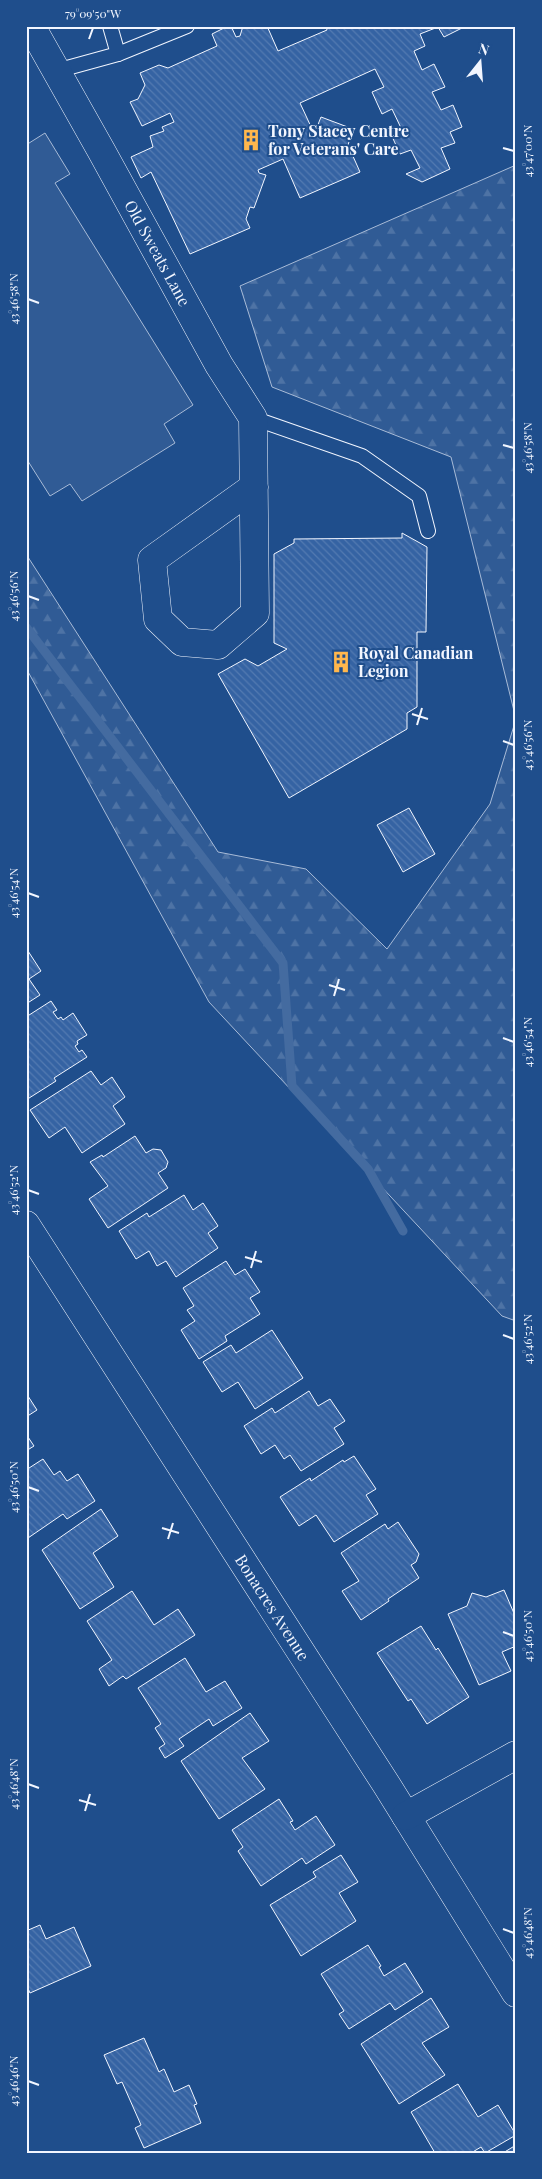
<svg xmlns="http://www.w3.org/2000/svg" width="542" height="2179" viewBox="0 0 542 2179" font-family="'Playfair Display',serif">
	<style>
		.forest { fill: url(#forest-firs); stroke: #a8bbd7 }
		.built { fill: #305b95; stroke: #a8bbd7 }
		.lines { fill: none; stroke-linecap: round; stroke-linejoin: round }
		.stream { stroke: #446ba0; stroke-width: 9 }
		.building { fill: url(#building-back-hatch); stroke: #f2f6ff }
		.service-casing { stroke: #f2f6ff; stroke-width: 16 }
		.minor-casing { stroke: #f2f6ff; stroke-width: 29 }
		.service { stroke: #1f4e8c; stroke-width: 14 }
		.minor { stroke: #1f4e8c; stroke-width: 28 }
		.ticks { fill: none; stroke: #f2f6ff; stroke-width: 2 }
		.labels { text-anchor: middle; stroke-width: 4; stroke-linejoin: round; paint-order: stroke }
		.poi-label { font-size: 16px; font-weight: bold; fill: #f2f6ff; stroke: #1f4e8c; text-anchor: start }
		.street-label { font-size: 16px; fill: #f2f6ff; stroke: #1f4e8c }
		.neatline { fill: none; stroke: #f2f6ff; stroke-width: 2 }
		.ticks-label { font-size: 12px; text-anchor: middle; fill: #f2f6ff }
	</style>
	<defs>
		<pattern id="forest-firs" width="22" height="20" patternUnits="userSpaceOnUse" patternTransform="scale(1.25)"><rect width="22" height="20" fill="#305b95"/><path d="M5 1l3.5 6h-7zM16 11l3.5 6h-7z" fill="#4e73a5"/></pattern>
		<pattern id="building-back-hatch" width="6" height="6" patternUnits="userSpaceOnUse" patternTransform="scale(1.25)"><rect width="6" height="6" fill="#3563a3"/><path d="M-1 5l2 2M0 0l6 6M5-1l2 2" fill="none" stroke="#537ab1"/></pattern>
	</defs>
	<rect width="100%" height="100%" fill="#1f4e8c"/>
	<polygon class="forest" points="516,165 516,1321 502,1316 209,1002 26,668 26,554 218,852 306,869 387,949 490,804 516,719 451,457 272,387 240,286"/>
	<polygon class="built" points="45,133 70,174 55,183 193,405 164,424 175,443 82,501 70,484 50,496 26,458 26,145"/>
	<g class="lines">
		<polyline class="stream" points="26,627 283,963 292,1086 368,1169 403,1231"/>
	</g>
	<g class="building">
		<polygon points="228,26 231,26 236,37 240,36 243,26 267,26 278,51 327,30 326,26 466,26 444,37 438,27 420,34 425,46 414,51 422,70 434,64 445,87 432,92 441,110 453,105 462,127 450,132 455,143 441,148 450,169 422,182 406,174 420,168 411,150 400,154 390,132 401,128 392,109 382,114 372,92 384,87 375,69 300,103 313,131 315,132 321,117 353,129 348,145 360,172 300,198 283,159 258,170 259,173 266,175 254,208 250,207 246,219 250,228 190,254 151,172 141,178 131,157 153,147 150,136 164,131 162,127 174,122 170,113 142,126 130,102 138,99 145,85 140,73 159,65 168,68 217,46 212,34"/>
		<polygon points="402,533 427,547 426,632 417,632 417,707 407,713 407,729 289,798 218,674 245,659 258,666 287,649 274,643 274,554 294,543 294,539 402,538"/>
		<polygon points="409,808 435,854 403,872 377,825"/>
		<polygon points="28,951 41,971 29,979 40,995 26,1004"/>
		<polygon points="51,1001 57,1010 53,1012 58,1019 61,1017 63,1020 73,1013 87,1035 77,1041 78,1044 75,1046 79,1052 82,1050 87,1057 54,1078 56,1081 26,1100 26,1017"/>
		<polygon points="91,1071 101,1085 112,1077 125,1097 113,1106 125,1124 82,1153 65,1127 49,1138 30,1110"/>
		<polygon points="135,1136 146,1153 153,1149 161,1150 168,1162 166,1168 158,1173 168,1188 108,1228 89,1199 108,1186 90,1162 102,1155 103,1157"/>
		<polygon points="184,1195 193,1210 203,1203 218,1226 208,1233 218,1248 176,1277 166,1261 157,1266 149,1251 136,1259 119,1231 147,1213 149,1217"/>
		<polygon points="226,1261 235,1275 245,1269 260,1292 250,1298 260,1314 225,1336 227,1341 199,1359 181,1330 195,1321 187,1310 194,1306 183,1288"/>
		<polygon points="272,1330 303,1378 255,1409 238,1382 222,1392 203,1362 231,1345 236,1353"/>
		<polygon points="309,1391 318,1406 330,1399 345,1421 334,1428 344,1444 301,1471 290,1455 284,1459 275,1445 261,1454 244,1426 272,1408 275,1413"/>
		<polygon points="26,1393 37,1410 26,1417"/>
		<polygon points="26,1434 34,1446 26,1451"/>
		<polygon points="354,1456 376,1489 366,1495 378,1514 334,1542 316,1515 299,1526 280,1497 310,1478 311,1481 343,1460 344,1462"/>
		<polygon points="43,1459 54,1475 60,1471 67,1481 78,1474 95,1501 67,1519 63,1514 28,1538 26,1470"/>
		<polygon points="101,1509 118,1536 93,1553 114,1587 80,1609 42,1550"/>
		<polygon points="398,1522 419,1554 416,1562 411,1565 419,1578 388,1599 389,1601 361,1620 342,1591 359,1581 341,1553 385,1524 388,1529"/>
		<polygon points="504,1590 516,1618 516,1646 502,1652 511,1671 479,1685 448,1614 467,1606 472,1593 486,1597"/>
		<polygon points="132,1591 154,1625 178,1609 195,1635 126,1679 123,1676 109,1686 99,1669 112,1660 87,1621"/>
		<polygon points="421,1626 436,1650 438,1648 469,1697 427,1724 411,1699 408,1701 377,1653"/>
		<polygon points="185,1658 206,1692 225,1681 242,1708 213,1726 209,1719 179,1739 184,1746 165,1758 159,1748 165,1744 155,1728 161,1724 138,1688"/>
		<polygon points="250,1713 269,1741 242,1758 265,1789 219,1819 181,1761"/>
		<polygon points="279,1799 293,1821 290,1822 295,1830 316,1816 335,1845 306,1864 302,1858 261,1886 238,1851 243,1847 232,1830"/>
		<polygon points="341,1855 358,1882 339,1893 356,1921 301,1956 270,1905 316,1877 313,1872"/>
		<polygon points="40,1925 46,1939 74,1927 91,1966 30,1993 26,1984 26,1931"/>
		<polygon points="368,1945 381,1966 379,1967 384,1976 405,1963 423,1992 395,2010 390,2003 349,2029 339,2014 344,2011 321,1974"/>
		<polygon points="431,1998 449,2027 422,2043 445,2075 399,2104 361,2044"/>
		<polygon points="144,2038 159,2072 164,2069 174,2092 189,2085 197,2104 194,2105 201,2123 144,2148 135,2128 141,2125 122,2082 117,2084 104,2055"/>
		<polygon points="458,2084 478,2117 498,2105 516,2135 485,2153 481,2147 471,2153 435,2153 411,2112"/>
		<polygon points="516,2145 516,2153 503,2153"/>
	</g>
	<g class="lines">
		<g class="service-casing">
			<g id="service">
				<polyline points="118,54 187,26"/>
				<polyline points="56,71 118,54 110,26"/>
				<polyline points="253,418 362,456 419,496 428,531"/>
			</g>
		</g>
		<g class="minor-casing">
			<g id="minor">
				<path id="s1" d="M31,26l71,126 117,213 34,53 2,195 -37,32 -36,-3 -24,-23 -6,-59 102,-73"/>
				<path id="s2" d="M26,1225l360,559 130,209"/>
				<polyline points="406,1816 516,1755"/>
			</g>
		</g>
		<use href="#service" class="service"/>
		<use href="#minor" class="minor"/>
	</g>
	<path class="ticks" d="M89,39l4,-11M503,148l11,3M28,299l11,4M503,445l11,3M28,596l11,4M412,714l16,5M417,725l5,-17M503,741l11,4M28,893l11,4M329,985l16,5M334,996l5,-17M503,1038l11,4M28,1190l11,4M245,1257l17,5M251,1268l5,-17M503,1335l11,4M28,1487l11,4M162,1528l17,5M168,1539l5,-16M503,1632l11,4M28,1784l11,4M79,1800l17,5M85,1811l5,-17M503,1929l11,4M28,2081l11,4"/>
	<defs>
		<g id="building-bare" transform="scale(1.725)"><path d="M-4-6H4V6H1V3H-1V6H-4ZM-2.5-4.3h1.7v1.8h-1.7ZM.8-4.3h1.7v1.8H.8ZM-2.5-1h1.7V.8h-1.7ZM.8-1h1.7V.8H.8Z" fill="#ffb74d" stroke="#1f4e8c" stroke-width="2.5" paint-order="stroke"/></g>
	</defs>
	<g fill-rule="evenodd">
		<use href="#building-bare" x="251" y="140"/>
		<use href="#building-bare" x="341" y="662"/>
	</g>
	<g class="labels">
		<g class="poi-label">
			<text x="268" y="137">Tony Stacey Centre<tspan x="268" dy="18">for Veterans' Care</tspan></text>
			<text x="358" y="659">Royal Canadian<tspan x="358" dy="18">Legion</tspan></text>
		</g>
		<g class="street-label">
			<text dy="6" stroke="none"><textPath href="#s1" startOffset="260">Old Sweats Lane</textPath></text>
			<text dy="6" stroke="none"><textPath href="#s2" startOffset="455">Bonacres Avenue</textPath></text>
		</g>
	</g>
	<rect width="542" height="2179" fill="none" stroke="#1f4e8c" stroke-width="55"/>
	<g transform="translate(480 62) rotate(17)" stroke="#1f4e8c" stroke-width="4" paint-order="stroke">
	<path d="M0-4L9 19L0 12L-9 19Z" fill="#f2f6ff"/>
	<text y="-8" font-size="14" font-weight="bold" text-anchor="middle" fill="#f2f6ff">N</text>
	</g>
	<rect x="28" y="28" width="486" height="2124" class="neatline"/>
	<g class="ticks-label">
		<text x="93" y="18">79°09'50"W</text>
		<text transform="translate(528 151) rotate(-90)" y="4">43°47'00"N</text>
		<text transform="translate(14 299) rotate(-90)" y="4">43°46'58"N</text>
		<text transform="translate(528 448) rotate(-90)" y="4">43°46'58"N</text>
		<text transform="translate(14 596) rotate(-90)" y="4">43°46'56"N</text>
		<text transform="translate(528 745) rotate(-90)" y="4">43°46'56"N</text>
		<text transform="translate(14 893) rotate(-90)" y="4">43°46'54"N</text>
		<text transform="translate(528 1042) rotate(-90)" y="4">43°46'54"N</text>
		<text transform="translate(14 1190) rotate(-90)" y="4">43°46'52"N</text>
		<text transform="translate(528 1339) rotate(-90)" y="4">43°46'52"N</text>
		<text transform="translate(14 1487) rotate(-90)" y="4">43°46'50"N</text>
		<text transform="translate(528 1636) rotate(-90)" y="4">43°46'50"N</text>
		<text transform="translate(14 1784) rotate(-90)" y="4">43°46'48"N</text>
		<text transform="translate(528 1933) rotate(-90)" y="4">43°46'48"N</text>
		<text transform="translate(14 2081) rotate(-90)" y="4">43°46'46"N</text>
	</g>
</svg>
